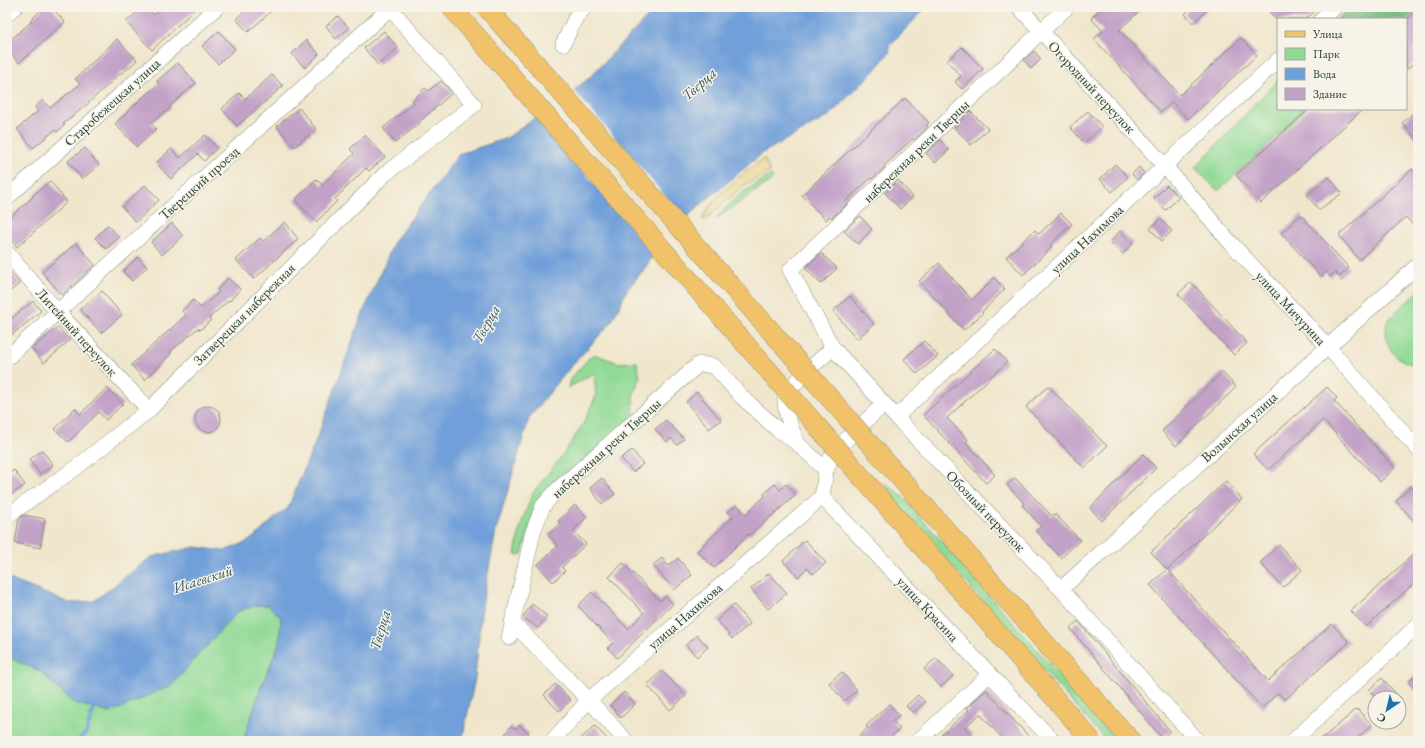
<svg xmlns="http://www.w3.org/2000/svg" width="1425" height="748" viewBox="0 0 1425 748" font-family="'EB Garamond',serif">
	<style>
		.green { fill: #91da96; stroke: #588c65 }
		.forest { fill: #74ba7f; stroke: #4a7c5a }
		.sand { fill: #eeda9e; stroke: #868c69 }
		.water { fill: #709fd9; stroke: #486e86 }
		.pier { fill: #f0e6cc }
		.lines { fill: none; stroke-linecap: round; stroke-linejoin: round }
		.stream { stroke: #709fd9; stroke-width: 3.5 }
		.building { fill: #c3a2c8 }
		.minor-casing { stroke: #889280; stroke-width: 16 }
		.major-casing { stroke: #889280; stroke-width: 20 }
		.minor { stroke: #fff; stroke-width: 15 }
		.major { stroke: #f2c26a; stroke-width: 19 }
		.major-bridge-casing { stroke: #889280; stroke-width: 20; stroke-linecap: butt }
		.major-bridge { stroke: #f2c26a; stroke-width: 19 }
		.labels { text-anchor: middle; stroke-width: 3; stroke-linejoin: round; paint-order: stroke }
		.street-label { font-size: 14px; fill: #1f3d34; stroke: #f7f3e8 }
		.water-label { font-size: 15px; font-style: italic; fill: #375a66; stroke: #f7f3e8 }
	</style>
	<rect width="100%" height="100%" fill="#f7f3e8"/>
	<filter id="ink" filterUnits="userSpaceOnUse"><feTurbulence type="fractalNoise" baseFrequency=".025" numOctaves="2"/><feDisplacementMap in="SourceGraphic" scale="8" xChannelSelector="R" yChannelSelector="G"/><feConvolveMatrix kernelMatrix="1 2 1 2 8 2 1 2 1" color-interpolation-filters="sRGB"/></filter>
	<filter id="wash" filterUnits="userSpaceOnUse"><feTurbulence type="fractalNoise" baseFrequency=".012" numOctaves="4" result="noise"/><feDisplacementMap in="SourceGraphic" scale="16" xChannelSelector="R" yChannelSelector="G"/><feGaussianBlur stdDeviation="0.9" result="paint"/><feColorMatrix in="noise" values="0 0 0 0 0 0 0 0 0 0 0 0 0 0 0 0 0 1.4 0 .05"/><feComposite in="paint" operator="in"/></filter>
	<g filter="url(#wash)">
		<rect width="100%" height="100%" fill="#f0e6cc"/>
		<g class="green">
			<polygon points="1278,80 1278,109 1306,109 1218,191 1195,168"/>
			<polygon points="771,175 773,179 716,219 732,201 748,189"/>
			<path d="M1418,292v73c-17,-1 -32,-14 -32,-32 0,-4 0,-9 2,-12 4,-7 23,-22 30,-29z"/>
			<polygon points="593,354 619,363 637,362 640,378 633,395 634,417 537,502 522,554 515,555 520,528 532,494 565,452 583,424 596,396 594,373 568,388 570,379"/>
			<polygon points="885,483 901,495 1117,741 1106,741 894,500"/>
			<polygon points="259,605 268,605 281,617 279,644 261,687 243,741 7,741 7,656 41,672 72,702 110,713 226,624 240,610"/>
		</g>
		<polygon class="forest" points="1350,7 1418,7 1418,9 1406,21 1406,19 1337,19"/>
		<path class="sand" d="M764,158l6,14 -26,13 -39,35 -3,-1c13,-26 41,-44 62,-61z"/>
		<polygon class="water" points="657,7 927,7 889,46 890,52 869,76 829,116 764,152 700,205 665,238 645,268 627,290 611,323 573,364 529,418 496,531 482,605 475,678 462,741 243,741 261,687 279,644 281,617 268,605 259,605 240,610 226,624 172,685 110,713 72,702 41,672 7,656 7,578 69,603 94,601 151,557 195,547 224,551 247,542 258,534 277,516 288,508 319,433 360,320 394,242 459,154 507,138 572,91 587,80"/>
		<polygon class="pier" points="572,88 687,221 667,240 656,255 535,115"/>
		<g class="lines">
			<polyline class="stream" points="77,741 86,733 95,705"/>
		</g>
		<g id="blocks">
			<g class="building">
				<polygon points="44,7 51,7 65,22 19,63 7,49 7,43 32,21 31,20"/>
				<polygon points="143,7 146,7 154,15 163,7 197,7 152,50 126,22"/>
				<polygon points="249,7 276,7 248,32 236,19"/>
				<polygon points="1102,7 1144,7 1119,30 1180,95 1241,38 1257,55 1188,119 1172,102 1161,112 1094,39 1103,31 1091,18"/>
				<polygon points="1192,7 1210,7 1193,23 1185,14"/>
				<polygon points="1265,7 1319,7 1306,19 1276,19"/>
				<polygon points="1418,9 1418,59 1406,70 1406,20"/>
				<polygon points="338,16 349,28 336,39 326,26"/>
				<polygon points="219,31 235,49 218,64 202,46"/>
				<polygon points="384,31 398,48 378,65 364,48"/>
				<polygon points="117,39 137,60 123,73 122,72 84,107 63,124 65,125 57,132 55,130 33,148 17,129 38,111 35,107 43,100 50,108 80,84 75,79"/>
				<polygon points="306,40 319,54 305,68 292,54"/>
				<polygon points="962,47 983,69 962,89 955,82 961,76 947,61"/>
				<polygon points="1034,51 1041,59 1031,69 1024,60"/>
				<polygon points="178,63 196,83 170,106 171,108 151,123 156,129 137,147 115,124 143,97 159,84 157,81"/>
				<polygon points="272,75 283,86 237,126 222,109 239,93 245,99"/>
				<polygon points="441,81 452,93 419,122 420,123 395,143 383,128 414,103 412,101 425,88 428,91"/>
				<polygon points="905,98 929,123 926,125 928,127 914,140 912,139 884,166 885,167 872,179 871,178 845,202 847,204 832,218 830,216 826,220 802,195"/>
				<polygon points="299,108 316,129 294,147 277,126"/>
				<polygon points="1309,109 1363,109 1261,203 1236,175"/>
				<polygon points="1418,109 1418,141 1402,123"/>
				<polygon points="970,111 988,129 971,145 954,127"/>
				<polygon points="1088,111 1102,127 1084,143 1070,127"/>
				<polygon points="205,135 217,148 204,161 198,154 171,179 156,163 171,149 180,158"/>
				<polygon points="365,135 385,157 369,171 366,168 335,199 337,201 316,222 295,200 316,179 322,185 354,154 350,149"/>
				<polygon points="940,140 949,150 935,163 926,153"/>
				<polygon points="85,148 99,165 82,179 68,161"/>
				<polygon points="1115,164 1128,177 1112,192 1100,179"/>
				<polygon points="1139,167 1144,173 1137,180 1132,174"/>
				<polygon points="1412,169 1418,176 1418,231 1406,217 1359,260 1339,235"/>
				<polygon points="1329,177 1342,193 1319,210 1307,195"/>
				<polygon points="898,180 913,197 900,209 885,193"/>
				<polygon points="50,181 67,202 17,247 7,235 7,220 34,196 33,195"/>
				<polygon points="145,185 159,200 136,222 122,207"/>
				<polygon points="1167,185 1179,197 1166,210 1154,198"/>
				<polygon points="1061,213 1072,224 1050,245 1052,247 1023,275 1006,257 1035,230 1039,234"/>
				<polygon points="1301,215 1349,268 1339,277 1335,272 1330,277 1326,272 1321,277 1281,233"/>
				<polygon points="860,216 872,229 858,244 844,231"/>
				<polygon points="1160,219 1172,231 1162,241 1150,229"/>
				<polygon points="285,222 298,239 254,279 236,260 260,238 263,241"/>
				<polygon points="172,223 183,236 162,255 151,242"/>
				<polygon points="108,225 119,237 106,249 95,238"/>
				<polygon points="1120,231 1133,243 1123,254 1110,242"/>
				<polygon points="76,243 95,265 62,295 42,272"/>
				<polygon points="821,253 837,268 821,284 805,268"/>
				<polygon points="138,257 147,267 132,281 123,271"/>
				<polygon points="939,263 972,300 994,278 1005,289 982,312 983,313 964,330 919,281"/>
				<polygon points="7,269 20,283 7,294"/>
				<polygon points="228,278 240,289 230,301 229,300 209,318 211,320 200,330 198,328 170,352 171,354 145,380 131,365 186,315 182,311 193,300 201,308 219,292 217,290"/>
				<polygon points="1191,282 1247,343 1234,355 1178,294"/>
				<polygon points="102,291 122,315 101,333 80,309"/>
				<polygon points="850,296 874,324 857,339 833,311"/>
				<polygon points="33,301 41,311 7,339 7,322"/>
				<polygon points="57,327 70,340 44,363 32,349"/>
				<polygon points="924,341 938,356 917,374 904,359"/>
				<polygon points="995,349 1007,362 947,418 968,440 966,442 995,475 986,483 923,415"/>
				<polygon points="1222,372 1236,387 1176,446 1162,431"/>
				<polygon points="1048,386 1107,446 1084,468 1026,407"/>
				<polygon points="1327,387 1337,398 1334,401 1395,468 1380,482 1323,420 1268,470 1253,454"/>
				<polygon points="107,388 123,404 106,420 99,412 68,442 55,429 75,408 80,414"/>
				<polygon points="697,392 721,420 709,429 686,402"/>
				<circle cx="208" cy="419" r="13"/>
				<polygon points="666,420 684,439 677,445 671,438 667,442 655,429"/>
				<polygon points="42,450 53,465 40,474 29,460"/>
				<polygon points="632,450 643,464 633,472 621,458"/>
				<polygon points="1143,454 1156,468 1102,521 1090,508"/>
				<polygon points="14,470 25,485 12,494 7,488 7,475"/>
				<polygon points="602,478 615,494 602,504 590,488"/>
				<polygon points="1015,478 1052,516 1055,514 1080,540 1061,558 1036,531 1041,526 1022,505 1024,503 1007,485"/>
				<polygon points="1226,481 1242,499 1167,570 1151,552"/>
				<polygon points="775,484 780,490 786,484 796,495 749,535 748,534 714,568 697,551 733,517 728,512 737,505 746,514 765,496 764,494"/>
				<polygon points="1411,486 1418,494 1418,525 1396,501"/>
				<polygon points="575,505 587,517 573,531 586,544 562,567 565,571 553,582 537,565 558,546 548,535 560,523 558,521"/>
				<polygon points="24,515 45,519 40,548 15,543 19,518"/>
				<polygon points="805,540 826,563 813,574 807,568 798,577 783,561"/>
				<polygon points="1279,545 1302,570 1283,587 1260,563"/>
				<polygon points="1418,550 1418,580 1366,627 1351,611"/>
				<polygon points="662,558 668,566 678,558 692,575 674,590 653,565"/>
				<polygon points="623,563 660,601 665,596 673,604 617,658 608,648 613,643 578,606 592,592 628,629 644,613 609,577"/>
				<polygon points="1167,569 1268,681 1332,624 1349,642 1285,700 1278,693 1262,708 1150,585"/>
				<polygon points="769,573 787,593 768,609 751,589"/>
				<polygon points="532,604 547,616 538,628 523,617"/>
				<polygon points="734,605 750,624 732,639 717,620"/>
				<polygon points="1078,621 1170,731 1162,738 1070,628"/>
				<polygon points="697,635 708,647 697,657 686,645"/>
				<polygon points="936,658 953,676 941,687 924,669"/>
				<polygon points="662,671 686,696 670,710 647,685"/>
				<polygon points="842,672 857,690 844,701 829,683"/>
				<polygon points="1418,672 1418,693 1408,682"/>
				<polygon points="1382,678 1400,698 1377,698 1369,690"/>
				<polygon points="555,684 571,700 559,711 544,695"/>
				<polygon points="986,690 997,702 1033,741 1005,741 980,714 965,727 972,735 966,741 947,741 941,735 969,710 967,708"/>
				<polygon points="624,692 635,704 621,718 610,705"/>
				<polygon points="918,695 925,702 913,713 906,706"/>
				<polygon points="889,704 899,715 893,721 900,729 887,741 854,741 868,728 866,726"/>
				<polygon points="1357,709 1372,725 1354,741 1319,741"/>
				<polygon points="519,725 529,733 524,741 500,741 511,726 516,729"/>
				<polygon points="595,726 609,741 578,741"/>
			</g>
		</g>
	</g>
	<g filter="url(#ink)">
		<use href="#blocks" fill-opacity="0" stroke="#889280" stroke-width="1"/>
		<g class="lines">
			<g class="minor-casing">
				<g id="minor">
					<polyline points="1019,7 1165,166 1229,241 1328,347 1418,449"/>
					<polyline points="1067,7 790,270 833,348 896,417 1061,589 1198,741"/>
					<polyline points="7,14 15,7"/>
					<polyline points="1322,19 1335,7"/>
					<polyline points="563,44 576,17 585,7"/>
					<polyline points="7,198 217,7"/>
					<polyline points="7,253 58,312 149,410"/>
					<polyline points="7,358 390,8"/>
					<polyline points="896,417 1278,60"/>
					<path d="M797,443c-4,-13 -12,-27 -12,-42 1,-15 36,-42 48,-53"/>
					<polyline points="822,497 1053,741"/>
					<polyline points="822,497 826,470 834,451 884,404"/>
					<polyline points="7,516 73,470 149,410 385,174 474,105 389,7"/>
					<polyline points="1061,589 1418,265"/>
					<polyline points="512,622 589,700 626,741"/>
					<polyline points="509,638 533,532 543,506 558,489 699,364 714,366 742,397 777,429 797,443 826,470"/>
					<polyline points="552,741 589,700 822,497"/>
					<polyline points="918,741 990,674"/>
					<polyline points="1293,741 1418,625"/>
				</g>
			</g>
			<g class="major-casing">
				<polyline id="major" points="1119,727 1131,741"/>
			</g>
			<use href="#minor" class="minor"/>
			<use href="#major" class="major"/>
			<g class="major-bridge-casing">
				<g id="major-bridge">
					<polyline points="451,7 1092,741"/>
					<polyline points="486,7 1119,727"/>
				</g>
			</g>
			<use href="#major-bridge" class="major-bridge"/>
		</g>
	</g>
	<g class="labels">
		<g class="street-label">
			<text transform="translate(1092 87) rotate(47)" y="5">Огородный переулок</text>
			<text transform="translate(112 102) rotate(-42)" y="5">Старобежецкая улица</text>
			<text transform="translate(916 151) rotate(-44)" y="5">набережная реки Тверцы</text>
			<text transform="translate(199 183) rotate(-42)" y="5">Тверецкий проезд</text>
			<text transform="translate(1087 239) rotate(-43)" y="5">улица Нахимова</text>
			<text transform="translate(1291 308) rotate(47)" y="5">улица Мичурина</text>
			<text transform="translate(244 314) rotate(-45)" y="5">Затверецкая набережная</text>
			<text transform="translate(77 332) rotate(48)" y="5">Литейный переулок</text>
			<text transform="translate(1239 427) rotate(-42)" y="5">Волынская улица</text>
			<text transform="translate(606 448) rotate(-42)" y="5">набережная реки Тверцы</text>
			<text transform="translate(986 511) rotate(46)" y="5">Обозный переулок</text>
			<text transform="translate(928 609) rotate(47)" y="5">улица Красина</text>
			<text transform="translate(685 616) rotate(-41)" y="5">улица Нахимова</text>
		</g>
		<g class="water-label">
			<text transform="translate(699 84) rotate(-42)" y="5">Тверца</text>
			<text transform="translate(486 324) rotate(-60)" y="5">Тверца</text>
			<text transform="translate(203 579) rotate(-18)" y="5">Исаевский</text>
			<text transform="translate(380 630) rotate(-74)" y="5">Тверца</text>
		</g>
	</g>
	<rect width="1425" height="748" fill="none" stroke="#f7f3e8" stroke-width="24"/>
	<rect x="1277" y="18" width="130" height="92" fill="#f7f3e8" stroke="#a1aaa0"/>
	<rect x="1285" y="31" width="20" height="6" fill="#f2c26a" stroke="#a1aaa0"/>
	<text x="1313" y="38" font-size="12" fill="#1f3d34">Улица</text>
	<rect x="1285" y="48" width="20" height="12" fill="#91da96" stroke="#a1aaa0"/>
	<text x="1313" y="58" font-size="12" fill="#1f3d34">Парк</text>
	<rect x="1285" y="68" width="20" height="12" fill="#709fd9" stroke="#a1aaa0"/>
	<text x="1313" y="78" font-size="12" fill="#1f3d34">Вода</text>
	<rect x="1285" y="88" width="20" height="12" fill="#c3a2c8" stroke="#a1aaa0"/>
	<text x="1313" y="98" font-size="12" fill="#1f3d34">Здание</text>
	<g transform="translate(1387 710) rotate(215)"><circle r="19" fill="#f7f3e8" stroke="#a1aaa0"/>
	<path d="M0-3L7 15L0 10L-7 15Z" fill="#1f6fb2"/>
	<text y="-6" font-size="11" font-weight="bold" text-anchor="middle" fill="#1f3d34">С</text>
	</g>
</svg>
